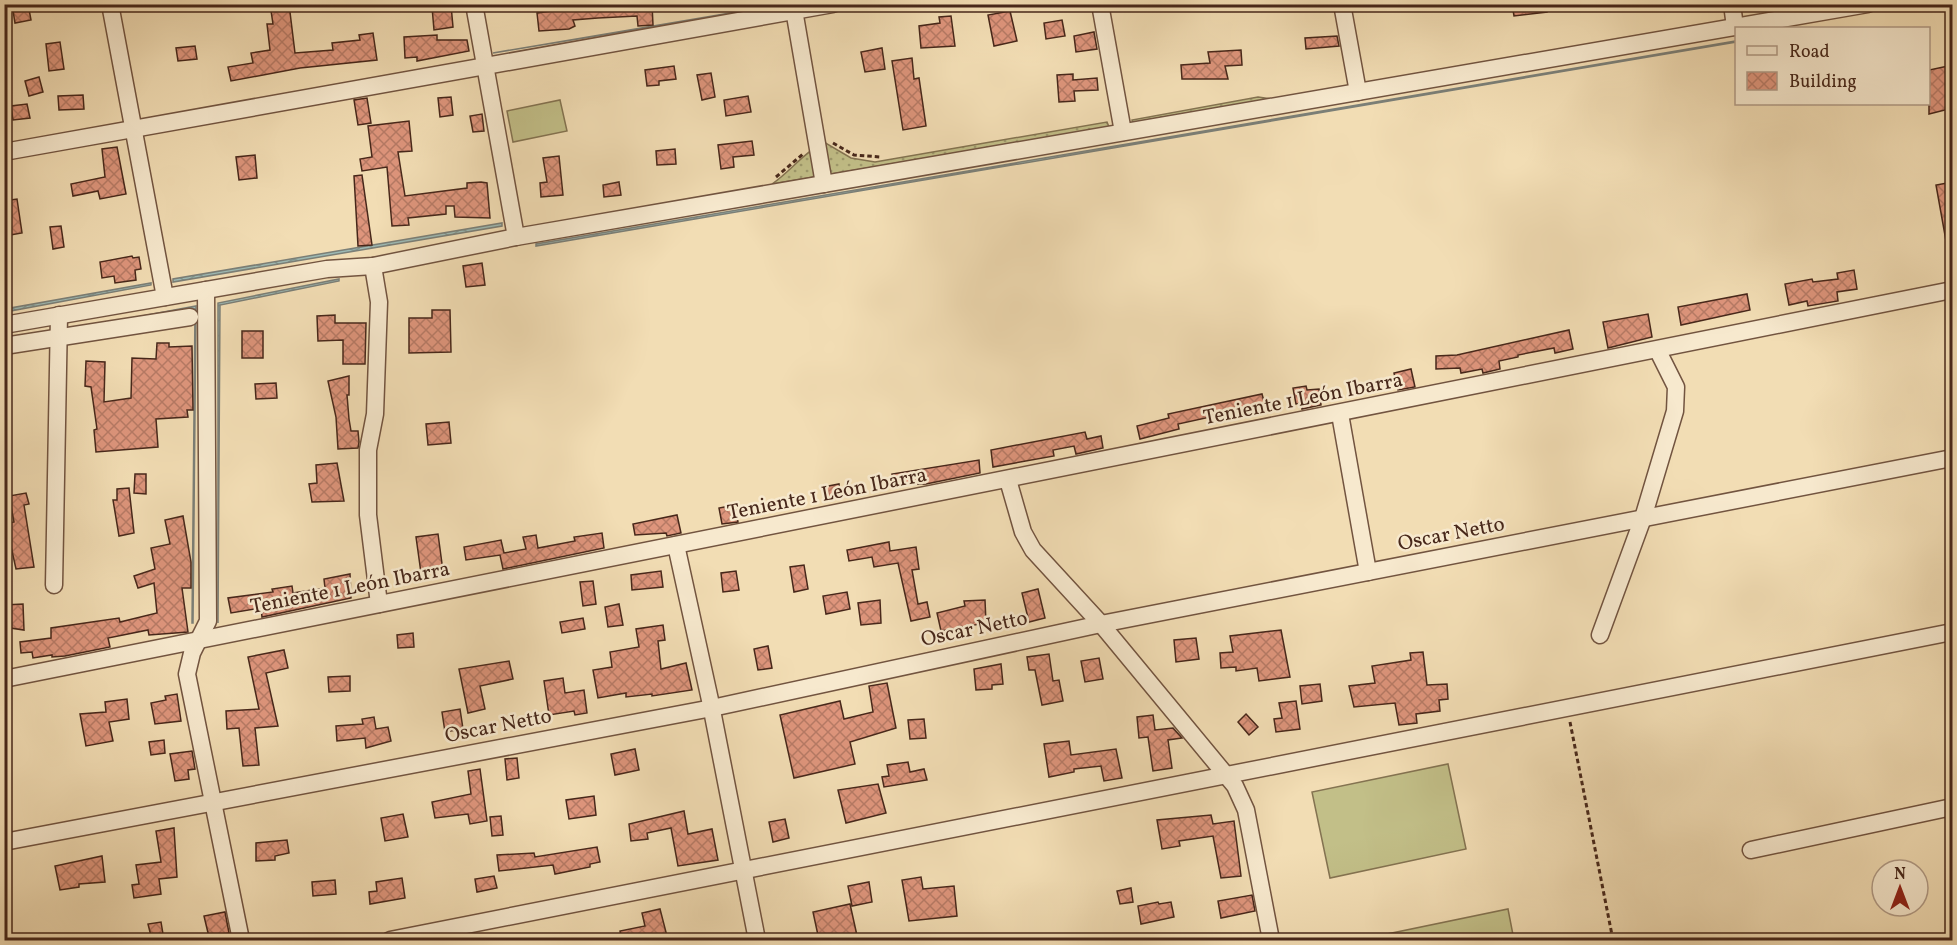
<svg xmlns="http://www.w3.org/2000/svg" width="1957" height="945" viewBox="0 0 1957 945" font-family="Vollkorn,serif">
	<style>
		.grass { fill: url(#grass-dots); stroke: #847351; stroke-width: 1.5 }
		.pitch { fill: #c2bf88; stroke: #847351; stroke-width: 1.5 }
		.water { fill: url(#water-waves); stroke: #7b7f77; stroke-width: 1.5 }
		.building { fill: url(#building-cross-hatch); stroke: #47271a; stroke-width: 1.5 }
		.lines { fill: none; stroke-linecap: round; stroke-linejoin: round }
		.minor-casing { stroke: #725440; stroke-width: 19 }
		.path { stroke: #47271a; stroke-width: 3; stroke-dasharray: 4.5 3; stroke-linecap: butt }
		.minor { stroke: #f7e9ce; stroke-width: 16 }
		.labels { text-anchor: middle; stroke-width: 5; stroke-linejoin: round; paint-order: stroke }
		.street-label { font-size: 21px; fill: #47271a; stroke: #f7e9ce }
	</style>
	<defs>
		<pattern id="grass-dots" width="8" height="8" patternUnits="userSpaceOnUse" patternTransform="scale(1.5)"><rect width="8" height="8" fill="#c2bf88"/><path d="M2 2h.1M6 6h.1" fill="none" stroke="#9f9b6e" stroke-width="1.8" stroke-linecap="round"/></pattern>
		<pattern id="water-waves" width="16" height="10" patternUnits="userSpaceOnUse" patternTransform="scale(1.5)"><rect width="16" height="10" fill="#9dbab5"/><path d="M0 5q4-4 8 0t8 0" fill="none" stroke="#829792"/></pattern>
		<pattern id="building-cross-hatch" width="8" height="8" patternUnits="userSpaceOnUse" patternTransform="scale(1.5)"><rect width="8" height="8" fill="#de957c"/><path d="M0 0l8 8M0 8l8-8" fill="none" stroke="#b67a65"/></pattern>
	</defs>
	<rect width="100%" height="100%" fill="#f2ddb4"/>
	<filter id="stains"><feTurbulence type="fractalNoise" baseFrequency=".00333" numOctaves="4"/><feColorMatrix values="0 0 0 0 .2 0 0 0 0 .09 0 0 0 0 .02 0 0 0 .5 -.17"/></filter>
	<radialGradient id="worn" r=".72"><stop offset=".6" stop-color="#630" stop-opacity="0"/><stop offset="1" stop-color="#630" stop-opacity=".3"/></radialGradient>
	<g class="grass">
		<polygon points="1258,97 1272,99 1133,123 1132,120"/>
		<path d="M1107,122l2,5 -337,57c19,-13 32,-32 52,-42l27,16 24,4z"/>
	</g>
	<g class="pitch">
		<polygon points="560,100 567,131 513,142 507,111"/>
		<polygon points="1448,764 1466,849 1330,878 1312,792"/>
		<polygon points="1508,909 1514,940 1364,940 1363,939"/>
	</g>
	<g class="water">
		<polygon points="777,5 785,5 493,53"/>
		<polygon points="1736,41 1736,42 536,246 536,244"/>
		<polygon points="502,223 502,226 173,282 173,279"/>
		<polygon points="339,279 339,281 220,305 218,623 218,303"/>
		<polygon points="151,283 151,285 5,312 5,309"/>
		<polygon points="196,306 193,623 192,623 195,309 73,329"/>
	</g>
	<g class="building">
		<polygon points="12,4 28,4 31,20 15,23"/>
		<polygon points="270,4 289,4 295,53 333,50 332,43 360,40 359,35 373,33 377,60 300,68 231,81 228,67 253,63 251,53 270,50 267,24 273,24"/>
		<polygon points="606,4 652,4 653,25 638,26 637,16 598,18 573,20 575,26 569,29 539,31 537,13"/>
		<polygon points="1512,4 1546,4 1547,12 1514,16"/>
		<polygon points="451,5 453,27 434,30 432,7"/>
		<polygon points="1010,11 1017,41 994,46 988,15"/>
		<polygon points="951,16 955,46 921,48 919,26 940,23 939,17"/>
		<polygon points="1062,20 1065,36 1046,39 1044,23"/>
		<polygon points="1094,32 1097,49 1076,52 1074,36"/>
		<polygon points="437,35 437,40 467,40 469,51 417,61 417,57 405,58 404,37"/>
		<polygon points="1337,36 1339,46 1306,49 1305,38"/>
		<polygon points="60,42 64,69 49,71 46,44"/>
		<polygon points="195,46 197,59 178,61 176,48"/>
		<polygon points="882,48 885,69 865,72 861,52"/>
		<polygon points="1241,50 1242,65 1225,66 1228,79 1182,79 1181,65 1210,63 1208,52"/>
		<polygon points="912,58 914,79 919,78 926,126 903,130 892,61"/>
		<polygon points="1953,65 1953,108 1929,114 1929,70"/>
		<polygon points="674,66 676,79 659,81 659,85 647,86 645,70"/>
		<polygon points="711,73 715,97 702,100 697,75"/>
		<polygon points="1073,74 1073,80 1097,78 1098,90 1074,91 1075,101 1059,102 1057,75"/>
		<polygon points="39,77 43,92 29,96 25,81"/>
		<polygon points="83,95 84,109 59,110 58,96"/>
		<polygon points="748,96 751,112 726,116 724,100"/>
		<polygon points="451,97 453,115 440,117 438,98"/>
		<polygon points="367,98 371,123 358,125 354,100"/>
		<polygon points="27,104 30,118 13,120 11,106"/>
		<polygon points="482,114 484,131 473,132 470,116"/>
		<polygon points="409,121 412,151 398,152 405,196 467,188 467,183 481,182 487,183 490,218 455,217 454,206 446,206 446,214 408,218 409,225 392,226 387,167 362,171 360,159 372,157 368,126"/>
		<polygon points="752,141 754,155 733,157 734,167 721,169 718,145"/>
		<polygon points="117,147 126,194 100,199 98,191 73,196 71,184 105,177 102,149"/>
		<polygon points="675,149 676,164 657,165 656,151"/>
		<polygon points="255,155 257,178 239,180 236,157"/>
		<polygon points="559,156 563,195 541,197 540,183 547,182 543,158"/>
		<polygon points="362,175 372,245 358,246 354,176"/>
		<polygon points="619,182 621,195 604,197 603,185"/>
		<polygon points="1953,182 1953,240 1946,241 1936,185"/>
		<polygon points="17,199 22,233 4,236 4,201"/>
		<polygon points="61,226 64,247 53,249 50,227"/>
		<polygon points="132,256 133,258 139,257 141,269 135,270 136,280 115,283 114,276 102,278 100,262"/>
		<polygon points="482,263 485,285 466,287 463,266"/>
		<polygon points="1854,270 1857,289 1837,292 1838,301 1808,306 1807,301 1789,305 1785,284 1812,279 1813,282 1838,279 1837,273"/>
		<polygon points="1747,294 1750,310 1681,325 1678,307"/>
		<polygon points="432,310 450,310 451,352 409,353 409,318 432,318"/>
		<polygon points="1648,314 1652,337 1608,348 1603,322"/>
		<polygon points="335,315 335,323 366,323 365,364 343,364 343,340 318,341 317,316"/>
		<polygon points="1569,330 1573,349 1555,353 1554,348 1518,355 1518,357 1499,361 1500,369 1483,373 1482,369 1461,373 1460,368 1436,369 1436,356 1457,355"/>
		<rect x="242" y="331" width="21" height="27"/>
		<polygon points="157,343 169,343 169,347 192,346 193,410 187,410 188,417 156,419 158,447 96,452 94,430 97,429 91,387 85,386 86,361 105,362 104,402 131,398 132,358 156,359"/>
		<polygon points="1411,369 1415,387 1398,390 1394,373"/>
		<polygon points="349,376 349,395 347,395 349,419 351,431 358,431 359,442 358,448 338,449 336,417 328,381"/>
		<polygon points="276,383 277,398 256,399 255,384"/>
		<polygon points="1306,386 1307,390 1319,389 1321,405 1302,409 1302,403 1296,404 1293,388"/>
		<polygon points="1262,394 1265,405 1178,424 1179,429 1140,439 1137,426 1169,418 1168,414"/>
		<polygon points="449,422 451,443 428,445 426,424"/>
		<polygon points="1085,432 1087,439 1101,436 1103,448 1076,454 1074,446 1053,450 1054,456 993,467 991,450"/>
		<polygon points="979,460 980,473 926,484 894,485 892,474"/>
		<polygon points="337,463 344,501 312,502 309,484 317,483 316,465"/>
		<polygon points="135,474 146,474 146,494 134,493"/>
		<polygon points="839,484 841,497 826,500 823,487"/>
		<polygon points="129,488 134,533 119,536 113,500 117,500 117,489"/>
		<polygon points="26,493 29,504 24,505 34,567 16,569 6,524 14,522 9,496"/>
		<polygon points="735,505 738,522 722,524 719,508"/>
		<polygon points="677,515 681,533 667,536 666,533 635,535 633,524"/>
		<polygon points="183,516 191,562 191,588 182,588 188,632 149,635 148,630 108,638 110,647 65,656 52,657 52,655 33,658 32,652 21,653 20,642 51,638 51,628 119,618 120,622 157,613 154,583 138,588 134,576 155,569 151,548 170,544 165,520"/>
		<polygon points="602,533 604,548 503,569 500,555 466,560 464,547 501,540 504,553 526,549 523,537 536,535 538,548 575,541 574,537"/>
		<polygon points="438,534 443,571 421,573 416,537"/>
		<polygon points="889,542 890,551 916,547 919,569 912,570 918,604 927,602 930,617 911,621 898,563 874,567 872,557 849,561 847,550"/>
		<polygon points="804,565 808,589 794,592 790,567"/>
		<polygon points="661,571 663,587 632,590 631,575"/>
		<polygon points="736,571 739,590 723,592 721,573"/>
		<polygon points="350,574 351,598 262,617 261,608 231,613 228,598 273,592 272,589 292,586 293,593 325,588 324,579"/>
		<polygon points="593,581 596,604 583,606 580,582"/>
		<polygon points="1038,589 1045,618 1029,622 1022,593"/>
		<polygon points="847,592 850,609 826,614 823,596"/>
		<polygon points="880,600 881,623 861,625 858,603"/>
		<polygon points="985,600 986,623 941,631 937,613 965,606 964,601"/>
		<polygon points="23,604 24,630 4,627 4,605"/>
		<polygon points="619,604 623,625 608,627 605,607"/>
		<polygon points="583,618 585,629 562,633 560,622"/>
		<polygon points="663,625 665,640 658,641 661,669 686,663 692,690 652,696 652,694 626,697 626,693 598,698 593,670 612,667 610,652 639,647 636,629"/>
		<polygon points="1281,630 1290,677 1259,681 1257,668 1236,671 1236,667 1221,668 1220,653 1233,652 1230,636"/>
		<polygon points="413,633 414,647 398,648 397,635"/>
		<polygon points="1196,638 1199,659 1176,662 1174,640"/>
		<polygon points="768,646 772,668 758,670 754,649"/>
		<polygon points="284,650 288,668 266,673 278,726 255,728 259,765 243,766 239,728 227,729 226,711 259,709 248,657"/>
		<polygon points="1423,652 1427,685 1447,684 1448,699 1439,700 1440,711 1416,714 1417,723 1399,725 1395,703 1354,707 1349,686 1375,683 1372,666 1411,660 1410,653"/>
		<polygon points="1049,654 1053,681 1059,680 1063,701 1042,705 1035,670 1029,670 1027,657"/>
		<polygon points="1099,658 1103,679 1085,682 1081,661"/>
		<polygon points="509,661 513,679 480,686 485,709 468,713 459,669"/>
		<polygon points="1001,664 1003,684 992,685 992,689 976,690 974,669"/>
		<polygon points="350,676 350,691 329,692 328,677"/>
		<polygon points="563,678 565,693 584,690 587,713 575,715 574,711 549,715 544,681"/>
		<polygon points="887,683 896,728 850,742 855,764 794,778 780,715 840,701 844,719 873,712 869,686"/>
		<polygon points="1320,684 1322,701 1302,704 1300,686"/>
		<polygon points="177,694 181,721 155,724 151,703 166,700 165,696"/>
		<polygon points="127,699 129,719 109,722 113,741 86,746 80,714 106,712 105,702"/>
		<polygon points="1296,701 1300,729 1276,732 1274,719 1282,718 1279,703"/>
		<polygon points="460,709 463,729 445,732 442,712"/>
		<polygon points="1246,714 1258,727 1249,735 1238,722"/>
		<polygon points="1153,715 1155,730 1173,728 1182,738 1168,740 1172,768 1153,771 1148,737 1139,738 1137,717"/>
		<polygon points="374,717 376,729 388,727 391,741 366,748 365,738 337,741 336,726 363,724 362,719"/>
		<polygon points="924,719 926,738 910,739 908,720"/>
		<polygon points="164,740 165,753 151,755 149,742"/>
		<polygon points="1069,741 1071,755 1116,749 1122,778 1104,781 1101,766 1074,769 1074,772 1049,777 1044,744"/>
		<polygon points="635,749 639,770 615,775 611,754"/>
		<polygon points="192,751 195,769 188,770 189,779 175,781 170,754"/>
		<polygon points="517,758 519,778 507,780 505,759"/>
		<polygon points="908,762 910,772 924,769 927,780 884,787 882,777 889,776 887,765"/>
		<polygon points="480,769 487,821 470,824 468,814 435,818 432,802 471,794 468,771"/>
		<polygon points="878,784 886,813 846,823 838,790"/>
		<polygon points="594,796 596,815 569,819 566,800"/>
		<polygon points="684,811 688,834 712,829 718,860 678,866 671,828 647,833 648,839 631,841 629,824"/>
		<polygon points="403,814 408,837 385,841 381,818"/>
		<polygon points="1211,815 1213,824 1234,821 1241,876 1221,878 1213,836 1179,841 1180,846 1162,849 1157,820"/>
		<polygon points="501,816 503,835 492,836 490,817"/>
		<polygon points="785,819 789,838 773,842 769,822"/>
		<polygon points="174,828 177,877 159,879 161,894 134,898 132,885 139,884 136,865 161,862 156,831"/>
		<polygon points="287,840 289,853 275,856 275,860 256,861 256,843"/>
		<polygon points="597,847 600,862 590,864 590,867 555,874 553,865 499,871 497,855 534,853 535,857"/>
		<polygon points="102,856 105,882 79,884 79,887 60,890 55,866"/>
		<polygon points="494,876 497,888 477,892 475,879"/>
		<polygon points="921,877 923,889 954,886 957,916 909,921 902,880"/>
		<polygon points="402,878 405,898 370,904 369,892 377,891 376,882"/>
		<polygon points="335,880 336,894 313,896 312,882"/>
		<polygon points="869,882 872,902 852,906 848,886"/>
		<polygon points="1131,888 1133,902 1120,904 1117,891"/>
		<polygon points="1252,895 1255,911 1221,918 1218,901"/>
		<polygon points="1158,902 1159,904 1171,902 1174,917 1141,924 1138,906"/>
		<polygon points="850,904 858,940 819,940 813,912"/>
		<polygon points="660,909 668,940 622,940 620,931 645,926 642,913"/>
		<polygon points="225,912 229,933 209,937 204,916"/>
		<polygon points="161,922 164,940 152,940 148,924"/>
	</g>
	<g class="lines">
		<g class="minor-casing">
			<g id="minor">
				<polyline points="110,4 165,297"/>
				<polyline points="474,4 516,237"/>
				<polyline points="793,4 824,184"/>
				<polyline points="1100,4 1123,132"/>
				<polyline points="1342,4 1358,92"/>
				<polyline points="1732,4 1735,27"/>
				<polyline points="4,152 833,4"/>
				<polyline points="373,266 379,302 375,414 368,450 368,515 379,604"/>
				<polyline points="206,290 208,621 192,653 187,674 241,940"/>
				<polyline points="4,325 327,269 373,266 516,237 1868,4"/>
				<polyline points="4,346 190,317"/>
				<polyline points="1340,414 1368,572"/>
				<polyline points="1008,480 1023,532 1033,550 1101,624 1235,786 1246,810 1271,940"/>
				<polyline points="676,545 710,700 757,940"/>
				<polyline points="54,585 59,315"/>
				<polyline points="1600,635 1643,518 1675,411 1676,387 1658,351"/>
				<polyline points="4,679 1952,290"/>
				<polyline points="4,842 712,708 1101,624 1952,458"/>
				<polyline points="1751,850 1952,807"/>
				<polyline points="390,940 1952,632"/>
			</g>
		</g>
		<g class="path">
			<polyline points="833,143 854,155 880,157"/>
			<polyline points="776,177 803,154"/>
			<polyline points="1570,722 1613,940"/>
		</g>
		<use href="#minor" class="minor"/>
	</g>
	<g class="labels">
		<g class="street-label">
			<text transform="translate(1303 398) rotate(-11)" y="7">Teniente 1 León Ibarra</text>
			<text transform="translate(827 493) rotate(-11)" y="7">Teniente 1 León Ibarra</text>
			<text transform="translate(1451 533) rotate(-11)" y="7">Oscar Netto</text>
			<text transform="translate(350 587) rotate(-11)" y="7">Teniente 1 León Ibarra</text>
			<text transform="translate(974 628) rotate(-12)" y="7">Oscar Netto</text>
			<text transform="translate(498 725) rotate(-11)" y="7">Oscar Netto</text>
		</g>
	</g>
	<rect width="1957" height="945" fill="none" stroke="#f2ddb4" stroke-width="24"/>
	<rect x="6" y="6" width="1945" height="933" fill="none" stroke="#47271a" stroke-width="3"/>
	<rect x="12" y="12" width="1933" height="921" fill="none" stroke="#47271a" stroke-width="1.5"/>
	<rect x="1735" y="27" width="195" height="78" fill="#f7e9ce" stroke="#b19b86" stroke-width="1.5"/>
	<rect x="1747" y="46" width="30" height="9" fill="#f7e9ce" stroke="#b19b86" stroke-width="1.5"/>
	<text x="1789" y="57" font-size="18" fill="#47271a">Road</text>
	<rect x="1747" y="72" width="30" height="18" fill="url(#building-cross-hatch)" stroke="#b19b86" stroke-width="1.5"/>
	<text x="1789" y="87" font-size="18" fill="#47271a">Building</text>
	<g transform="translate(1900 888)"><circle r="28" fill="#f7e9ce" stroke="#b19b86" stroke-width="1.5"/>
	<path d="M0-4.5L10 22L0 15L-10 22Z" fill="#8f2418"/>
	<text y="-9" font-size="16" font-weight="bold" text-anchor="middle" fill="#47271a">N</text>
	</g>
	<rect width="100%" height="100%" filter="url(#stains)"/>
	<rect width="100%" height="100%" fill="url(#worn)"/>
</svg>
